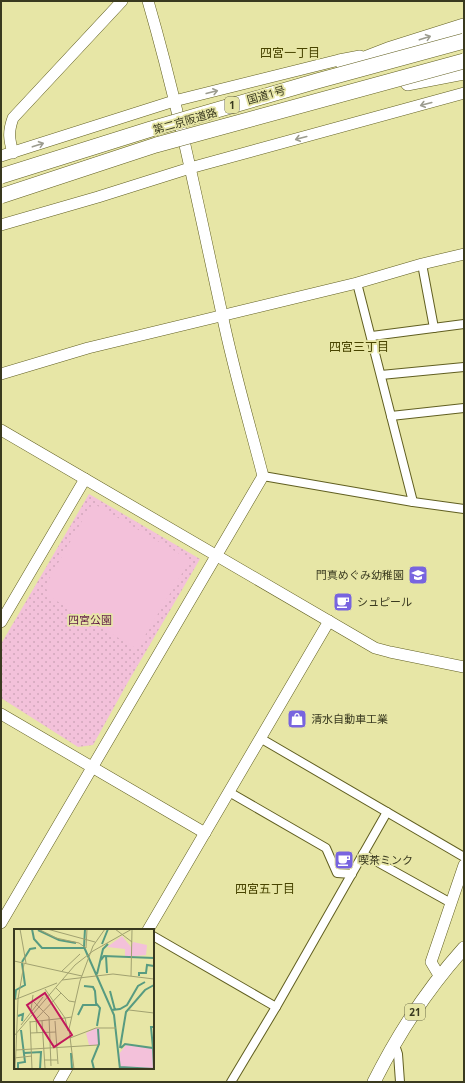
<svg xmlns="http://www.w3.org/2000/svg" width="465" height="1083" viewBox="0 0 465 1083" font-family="'Open Sans','Noto Sans JP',sans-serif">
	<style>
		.green { fill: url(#green-dots) }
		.pitch { fill: #f3c1da }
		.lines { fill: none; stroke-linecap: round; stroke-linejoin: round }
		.street-casing { stroke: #615f21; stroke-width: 10 }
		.secondary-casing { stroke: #615f21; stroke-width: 12 }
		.primary-casing { stroke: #615f21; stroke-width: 14 }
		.highway-casing { stroke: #615f21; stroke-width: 16 }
		.street { stroke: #fff; stroke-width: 8 }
		.secondary { stroke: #fff; stroke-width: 11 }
		.primary { stroke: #fff; stroke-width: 13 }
		.highway { stroke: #fff; stroke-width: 15 }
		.highway-bridge-casing { stroke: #615f21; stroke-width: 16; stroke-linecap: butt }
		.highway-bridge { stroke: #fff; stroke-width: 15 }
		.oneway { stroke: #9c9c8f }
		.labels { text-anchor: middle; stroke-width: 3.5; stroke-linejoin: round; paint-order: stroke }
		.shield { fill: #e7e6a6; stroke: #6d6d48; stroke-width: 1 }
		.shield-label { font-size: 10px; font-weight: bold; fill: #39391f }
		.street-label { font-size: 11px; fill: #39391f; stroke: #e7e6a6 }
		.poi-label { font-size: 11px; fill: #39391f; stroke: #e7e6a6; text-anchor: start }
		.park-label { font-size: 11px; fill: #621d47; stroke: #e7e6a6 }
		.neighbourhood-label { font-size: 12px; fill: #484400; stroke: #e7e6a6 }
		.inset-river { fill: none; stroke: #579b81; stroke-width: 2 }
		.inset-road { fill: none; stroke: #a1a170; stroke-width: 1 }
		.view { fill: #c2185b; fill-opacity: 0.15; stroke: #c2185b; stroke-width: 2 }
		.inset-edge { fill: none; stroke: #39391f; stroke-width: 2 }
	</style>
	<defs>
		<pattern id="green-dots" width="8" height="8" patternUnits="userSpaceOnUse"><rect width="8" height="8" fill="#f3c1da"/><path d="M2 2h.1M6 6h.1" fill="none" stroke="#d1a7bb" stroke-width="1.8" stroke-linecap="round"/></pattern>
	</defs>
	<rect width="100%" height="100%" fill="#e7e6a6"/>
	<polygon class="green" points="89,494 200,559 128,682 93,745 78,747 1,698 1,644"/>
	<polygon class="pitch" points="96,505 190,560 137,649 50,597 45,586 90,507"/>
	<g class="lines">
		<g class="street-casing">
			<g id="street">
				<polyline points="422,264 434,328"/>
				<polyline points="357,283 413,502"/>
				<polyline points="372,336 464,324"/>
				<polyline points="381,375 464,367"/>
				<polyline points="391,416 464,408"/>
				<polyline points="263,476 413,502 464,509"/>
				<polyline points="260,738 464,857"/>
				<polyline points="229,792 326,848 337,873 352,874"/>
				<polyline points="363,854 451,903"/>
				<polyline points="153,936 276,1007"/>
				<polyline points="395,1045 398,1054 400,1082"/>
				<polyline points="231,1082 276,1007 387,812"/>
			</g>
		</g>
		<g class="secondary-casing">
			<g id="secondary">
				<path d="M13,153c-4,-14 -5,-21 0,-35l109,-117"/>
				<polyline points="1,156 174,101 339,60 360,56"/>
				<polyline points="1,225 98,197 190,168 464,93"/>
				<polyline points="1,374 88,348 357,283 422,264 464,254"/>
				<polyline points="1,430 375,648 390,652 464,667"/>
				<polyline points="1,622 85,479"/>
				<polyline points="1,714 205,833"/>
				<path d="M1,923l262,-447c-14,-54 -30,-108 -41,-162 -23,-105 -44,-210 -74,-313"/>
				<polyline points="148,930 329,621"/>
				<polyline points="440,977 431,962 464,865"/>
				<polyline points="59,1082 67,1068"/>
			</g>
		</g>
		<g class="primary-casing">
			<path id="primary" d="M374,1082c24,-48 54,-94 90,-134"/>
		</g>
		<g class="highway-casing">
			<g id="highway">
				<polyline points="344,67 388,50 464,26"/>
				<polyline points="408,83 464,72"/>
			</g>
		</g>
		<use href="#street" class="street"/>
		<use href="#secondary" class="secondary"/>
		<use href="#primary" class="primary"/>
		<use href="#highway" class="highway"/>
		<g class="highway-bridge-casing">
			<g id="highway-bridge">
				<polyline points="1,176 151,129 317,81 464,41"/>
				<polyline points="1,196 156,145 464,61"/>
			</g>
		</g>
		<use href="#highway-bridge" class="highway-bridge"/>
	</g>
	<defs><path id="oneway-shaft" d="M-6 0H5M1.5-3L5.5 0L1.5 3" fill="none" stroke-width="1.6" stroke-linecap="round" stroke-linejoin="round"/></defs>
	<g class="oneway">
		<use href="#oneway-shaft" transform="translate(425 38) rotate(-18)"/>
		<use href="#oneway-shaft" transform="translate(212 92) rotate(-14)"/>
		<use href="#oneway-shaft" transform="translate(426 104) rotate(165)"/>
		<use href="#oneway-shaft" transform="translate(301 138) rotate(165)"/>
		<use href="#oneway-shaft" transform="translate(38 145) rotate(-18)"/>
	</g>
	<defs>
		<g id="school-square" transform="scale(1)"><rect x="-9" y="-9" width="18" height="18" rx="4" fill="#7864df" stroke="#e7e6a6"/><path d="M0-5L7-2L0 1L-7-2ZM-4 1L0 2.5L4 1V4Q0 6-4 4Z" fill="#fff"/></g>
		<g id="cafe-square" transform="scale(1)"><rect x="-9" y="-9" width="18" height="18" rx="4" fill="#7864df" stroke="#e7e6a6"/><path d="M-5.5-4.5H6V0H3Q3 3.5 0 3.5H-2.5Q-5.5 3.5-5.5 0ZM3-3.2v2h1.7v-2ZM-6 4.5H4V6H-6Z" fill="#fff"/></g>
		<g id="shop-square" transform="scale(1)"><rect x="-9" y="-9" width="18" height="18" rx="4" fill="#7864df" stroke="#e7e6a6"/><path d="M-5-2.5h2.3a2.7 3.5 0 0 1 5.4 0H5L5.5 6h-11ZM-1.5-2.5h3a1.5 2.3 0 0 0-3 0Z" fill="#fff"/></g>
	</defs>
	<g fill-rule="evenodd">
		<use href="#school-square" x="418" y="575"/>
		<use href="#cafe-square" x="343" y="602"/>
		<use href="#shop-square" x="297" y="719"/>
		<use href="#cafe-square" x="344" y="860"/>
	</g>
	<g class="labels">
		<g class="shield">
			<rect x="225" y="97" width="14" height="16" rx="3"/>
			<rect x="405" y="1004" width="20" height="16" rx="3"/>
		</g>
		<g class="shield-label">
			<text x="232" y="109">1</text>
			<text x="415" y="1016">21</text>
		</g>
		<g class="street-label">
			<text transform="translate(266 95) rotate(-16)" y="4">国道1号</text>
			<text transform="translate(185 121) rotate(-16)" y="4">第二京阪道路</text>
		</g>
		<g class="poi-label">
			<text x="404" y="579" text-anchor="end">門真めぐみ幼稚園</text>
			<text x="357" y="606">シュピール</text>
			<text x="311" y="723">清水自動車工業</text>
			<text x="358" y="864">喫茶ミンク</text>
		</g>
		<g class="park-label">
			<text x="90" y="624">四宮公園</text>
		</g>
		<g class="neighbourhood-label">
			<text x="290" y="57">四宮一丁目</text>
			<text x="359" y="351">四宮三丁目</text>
			<text x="265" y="893">四宮五丁目</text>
		</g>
	</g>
	<g transform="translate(14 929)">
		<rect width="140" height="140" fill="#e7e6a6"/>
		<path d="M108,7l9,11 2,-5 14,3 -1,10 -21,2v-8l-18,-2zM82,99h4v17h-11l-3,-12zM112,116l28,3v21h-33l-2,-15z" fill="#f3c1da"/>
		<path class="inset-river" d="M18,0l2,10 8,9h43M24,1l21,10 17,3M88,15l6,-15M70,18l30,68 6,54M70,18l1,-18M92,27l1,17M87,31l3,-4 50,2M8,33l8,-13 6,-1M83,45l6,-25 5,-5M125,47v-3h7l1,-8 7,1M70,57l9,1 2,4 1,12 4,5 -3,18M96,62l5,19M1,70l1,-9 9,-5 -3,-22M98,81l8,-1 7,-4 11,-19 7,-4M64,86l5,-10h15M4,87l5,-2 -1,7M106,119l6,-36 19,-22 9,-5M107,119l4,-4 28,4 -2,-21h3M10,124l17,-1 -1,17M57,124l1,16M106,138l34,2 -1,-21M4,140v-6l7,-1 -4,-32M80,140l-2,-8 7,-17 -1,-15"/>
		<path class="inset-road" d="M6,0l6,34M24,0l18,9 23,5 7,5 1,-19M33,0l48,13M101,0l17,13M0,32l68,15M48,42l18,-17M117,47l1,-46M48,51l51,-6 41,5M42,59l13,13 6,1M4,70l6,-35M0,71l43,-17M18,71l17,17 2,49M17,81l2,-15M115,81l25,3M16,92l2,48M28,92l3,47M41,92l3,43M16,93l35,-4 -20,-29M7,96l22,-28M54,102l-3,-13 7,-1M16,104l26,-1M23,104l-1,-14 25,-26M0,107l61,-71 18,-14 39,-22M56,109l26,-10h20M2,121l2,-51M0,129l18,-2M30,131h13M1,140l1,-19 82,-5M60,140l-5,-40 11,-48 13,-35 12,-17"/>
		<path class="view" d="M31,64l27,42 -18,12 -27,-42z"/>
		<rect width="140" height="140" class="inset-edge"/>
	</g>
	<rect width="465" height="1083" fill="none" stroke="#39391f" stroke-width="4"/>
</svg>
